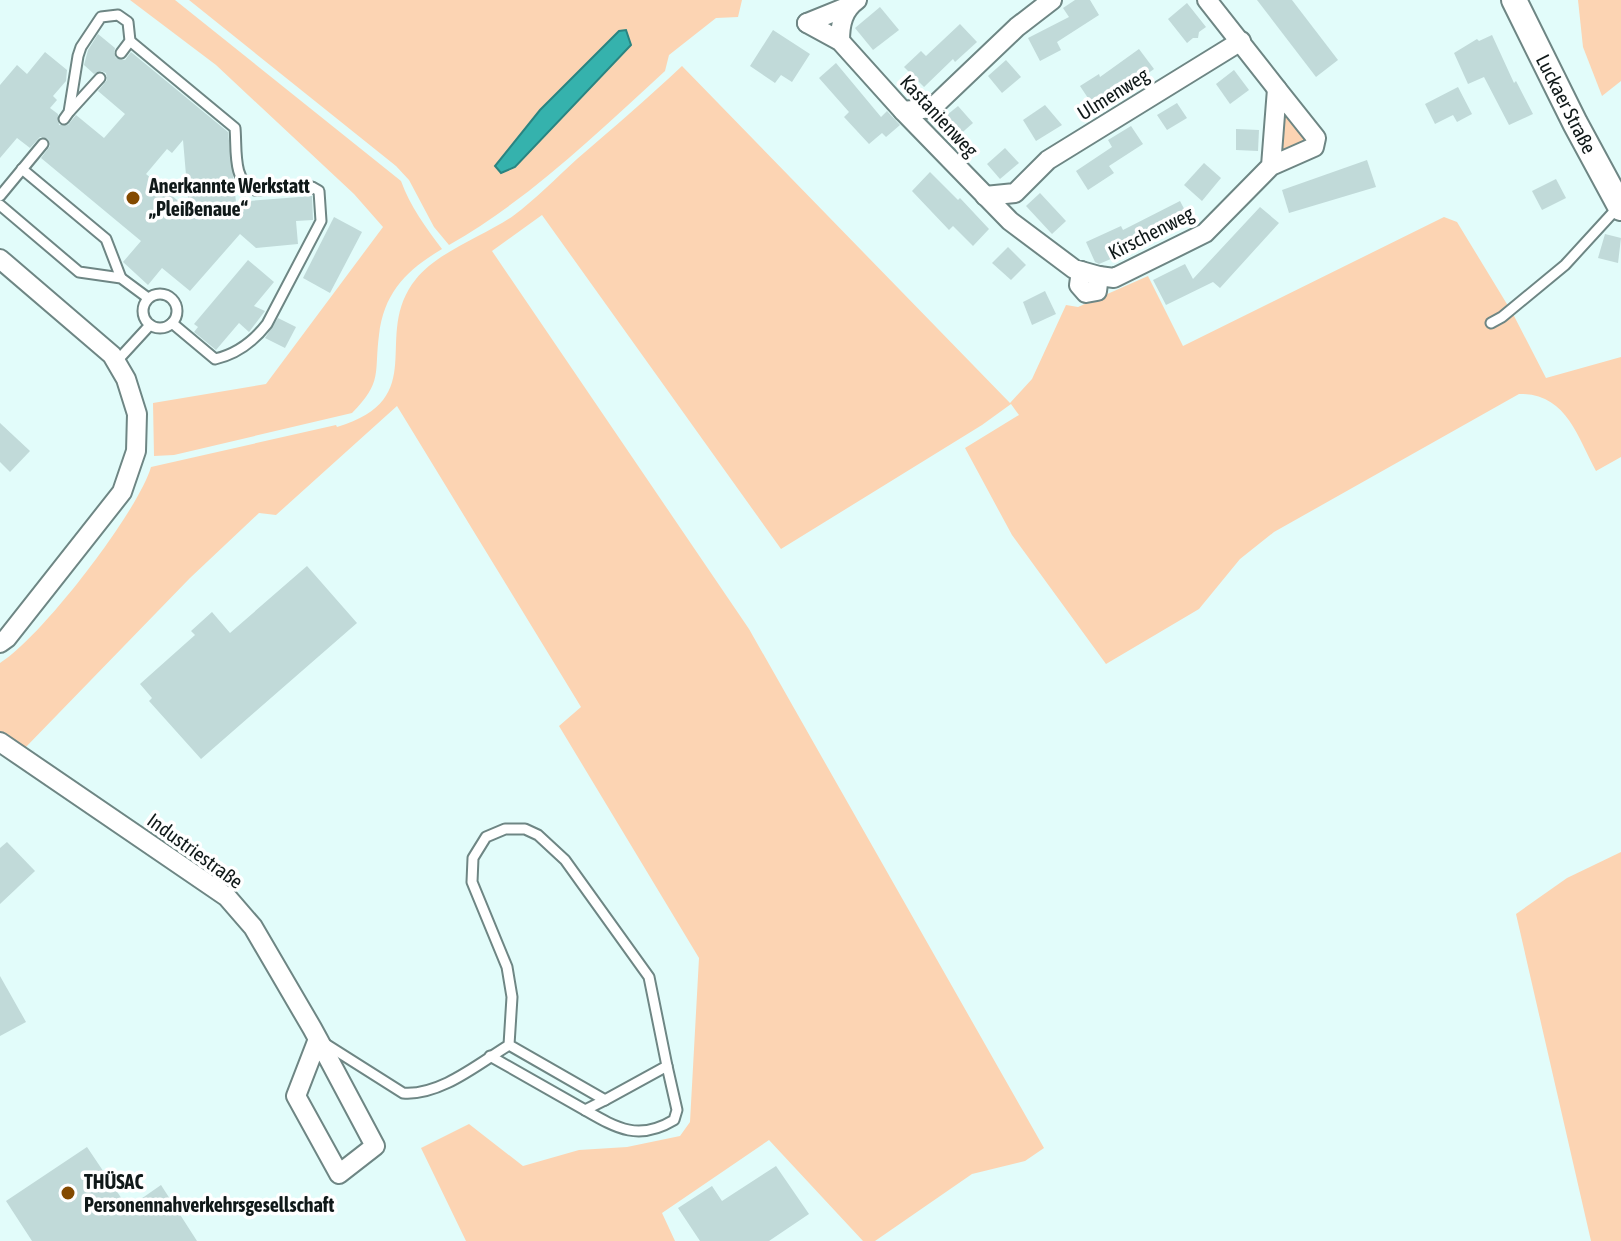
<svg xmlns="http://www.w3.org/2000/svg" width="1621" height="1241" viewBox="0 0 1621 1241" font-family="'Asap Condensed',sans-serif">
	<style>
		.green { fill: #fcd4b3; fill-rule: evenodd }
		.water { fill: #35b2ad; stroke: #2a8481; stroke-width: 2 }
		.building { fill: #c1dad9; fill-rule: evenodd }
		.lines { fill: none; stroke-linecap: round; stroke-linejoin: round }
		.lane-casing { stroke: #6e8684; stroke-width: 13 }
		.street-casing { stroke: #6e8684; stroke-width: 22 }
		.secondary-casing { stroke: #6e8684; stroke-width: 28 }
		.lane { stroke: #fff; stroke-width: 9 }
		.street { stroke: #fff; stroke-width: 18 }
		.secondary { stroke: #fff; stroke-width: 24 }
		.poi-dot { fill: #844a00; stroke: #fff; stroke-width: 3 }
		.labels { text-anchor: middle; stroke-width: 7; stroke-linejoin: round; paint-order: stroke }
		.street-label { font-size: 20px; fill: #101919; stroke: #fff }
		.poi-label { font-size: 20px; font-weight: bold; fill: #101919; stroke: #fff; text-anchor: start }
	</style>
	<rect width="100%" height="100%" fill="#e2fcfa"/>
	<g class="green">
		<path d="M130,0h45l226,181c9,25 25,47 41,68 -35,21 -58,43 -63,86 -5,38 4,47 -27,78l-178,42 -20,1 -1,-53 113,-19 117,-157 -29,-33 -138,-129z"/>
		<path d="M189,0h553l-4,17 -22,1 -47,37 -4,16c-70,64 -134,127 -216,174l-15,-18 -25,-47 -13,-14zM619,31l-103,136 -15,5 -5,-6 44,-56z"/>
		<polygon points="1578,0 1621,0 1621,81 1602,96 1583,47"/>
		<path d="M682,66l328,337 22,-24 34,-74 12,2 70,-31 35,70 261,-129 13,5 56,92 33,64 75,-21v100l-25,14c-19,-35 -30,-78 -77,-77l-245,138 -34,27 -41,50 -93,55 -94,-129 -47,-87 54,-33 -8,-11 -29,21 -201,124 -239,-334 -50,36 257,378 295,519 -19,13 -53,13 -97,67h-12l-94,-101 -107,73 13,28h-209l-45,-93 48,-24 54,42 56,-16 48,-3 53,-11 10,-14 9,-164 -140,-232 22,-19 -184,-301 -121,109 -17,-2 -69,65 -166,171 -24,-15v-71c40,-24 138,-151 151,-196l185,-42 1,2c96,-29 33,-91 79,-148 21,-27 68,-43 97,-63 23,-17 43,-38 64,-57 36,-31 70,-60 105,-93z"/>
		<polygon points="1282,109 1308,142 1279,154"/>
		<polygon points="1621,852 1621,1241 1591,1241 1516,914 1567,878"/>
	</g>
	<polygon class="water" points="626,30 631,45 515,167 501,173 495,166 540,110 619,31"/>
	<g class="building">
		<polygon points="1075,0 1090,0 1099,15 1057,42 1061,50 1040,61 1028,38 1069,17 1063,8"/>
		<polygon points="1257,0 1292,0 1338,60 1316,77"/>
		<polygon points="1187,3 1206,27 1199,32 1198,38 1193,38 1187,43 1168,19"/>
		<polygon points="880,7 899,30 873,50 855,28"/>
		<polygon points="960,24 977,42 955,62 953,59 924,87 904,67 921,51 926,56"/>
		<polygon points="773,30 810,54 792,82 781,75 775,83 750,66"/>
		<path d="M98,34l17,14 -1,5 2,5 9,2 6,-8 97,80 8,70 76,-6 1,24 -17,1 2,23 -42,4 -16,-14 -50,57 -28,-23 -14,17 -25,-23 18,-21 -100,-83 9,-12 -2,-7 -8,-2 -10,11 -13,-10 -17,20v-73l17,-20 10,9 18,-22 22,18 -1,11 -13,15 4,4 -7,8 8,6 1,11h9l8,-10 28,23 21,-24 -27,-23 9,-11 -1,-7 -5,-2 -7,3 -10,-9 4,-15zM183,140l6,70 -43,-36 21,-25 5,4z"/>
		<polygon points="1492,35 1514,83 1516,81 1533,114 1509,125 1484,77 1468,84 1454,53 1477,39 1479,41"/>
		<polygon points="1139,49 1154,69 1132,85 1128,79 1092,104 1080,86 1099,74 1100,77"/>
		<polygon points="1006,60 1021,77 1002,93 988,76"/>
		<polygon points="836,63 881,117 887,111 900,125 886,137 882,133 869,144 844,117 849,112 819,78"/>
		<polygon points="1234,70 1249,90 1230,104 1216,84"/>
		<polygon points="1458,87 1472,114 1457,122 1453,115 1435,124 1425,104"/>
		<polygon points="1177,103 1187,118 1167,130 1157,115"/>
		<polygon points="1045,105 1062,125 1036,141 1023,120"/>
		<polygon points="958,106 973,123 957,137 942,119"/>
		<polygon points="1131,126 1143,144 1109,166 1114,173 1088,190 1076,171 1112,147 1108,140"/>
		<polygon points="1236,129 1259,130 1258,151 1236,150"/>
		<polygon points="1005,148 1019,163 1000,179 987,164"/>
		<polygon points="1367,160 1376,187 1289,213 1282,190"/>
		<polygon points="1204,163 1221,178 1202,201 1184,185"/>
		<polygon points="930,172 958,200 960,198 989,229 973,246 953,226 949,230 912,191"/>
		<polygon points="1556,179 1566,198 1542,210 1532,191"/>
		<polygon points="1040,193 1066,221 1052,234 1026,206"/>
		<polygon points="1180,201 1190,220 1132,250 1099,264 1095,262 1086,242 1121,226 1123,230"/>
		<polygon points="1260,207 1279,223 1220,288 1213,282 1166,305 1153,280 1185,264 1193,279"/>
		<polygon points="334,217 362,232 330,293 303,278"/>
		<polygon points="1605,234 1621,238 1618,263 1598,258"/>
		<polygon points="1008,247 1026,265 1011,280 992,263"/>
		<polygon points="248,260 274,282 254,306 265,311 249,332 239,323 216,350 194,332 198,327 194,324"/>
		<polygon points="1045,291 1056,314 1032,325 1023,302"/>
		<polygon points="278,318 296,327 285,348 265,338"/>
		<polygon points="0,423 30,451 10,472 0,462"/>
		<polygon points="307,566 357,623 201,759 149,701 152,698 140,684 195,635 191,631 212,612 230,633"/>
		<polygon points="7,842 35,871 0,904 0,848"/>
		<polygon points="0,976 26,1022 0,1036"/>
		<polygon points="87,1147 128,1208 161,1185 197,1241 32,1241 6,1201"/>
		<polygon points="776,1166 809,1214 769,1241 700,1241 678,1208 712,1186 722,1201"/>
	</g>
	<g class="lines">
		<g class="lane-casing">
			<g id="lane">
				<path d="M130,41l105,87c2,21 -3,54 20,62l57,-3 7,4 2,30 -54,103c-14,18 -30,30 -52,35l-43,-36"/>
				<polyline points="70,111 100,78"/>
				<polyline points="64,119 69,112 78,56 81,47 101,17 118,15 128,22 130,41 121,53"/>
				<polyline points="22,169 106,239 121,278"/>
				<polyline points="0,196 43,144"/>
				<polyline points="0,205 79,272 121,278 148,298"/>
				<circle cx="160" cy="311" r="17"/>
				<polyline points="1491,323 1502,317 1565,265 1619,206"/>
				<polyline points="116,362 150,325"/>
				<path d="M324,1043l79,50c37,3 75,-29 106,-48l96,55 62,-34 -18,-89 -84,-117 -27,-25 -13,-6h-20l-19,8 -13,21 -1,24 35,85 5,30 -3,48"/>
				<polyline points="490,1056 585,1110 605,1100"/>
				<path d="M585,1110c33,19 54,31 89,10l3,-10 -10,-44"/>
			</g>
		</g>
		<g class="street-casing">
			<g id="street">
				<polyline points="1207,0 1277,89"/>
				<polyline points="807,23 840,41 903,111 1010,221 1074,269 1099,276 1114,278 1205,233 1271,166 1314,147 1316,138 1277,89 1271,166"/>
				<polyline points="807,23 849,6"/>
				<path d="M840,41c0,-17 3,-31 17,-41"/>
				<polyline points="903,111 932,108 1017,27 1052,0"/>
				<polyline points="985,196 1015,193 1048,160 1241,41"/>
				<polyline points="0,259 112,355 126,379 137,414 136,451 122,492 7,638 0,643"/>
				<polyline points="1081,271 1079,285 1086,293 1097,291 1099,276"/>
				<polyline points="0,742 227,897 253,927 312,1028 318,1039 375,1146 339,1174 296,1096 318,1039"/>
			</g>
		</g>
		<g class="secondary-casing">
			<polyline id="secondary" points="1514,0 1575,123 1621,208"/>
		</g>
		<use href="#lane" class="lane"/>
		<use href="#street" class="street"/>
		<use href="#secondary" class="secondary"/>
	</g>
	<g class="poi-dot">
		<circle cx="133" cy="198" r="8"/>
		<circle cx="68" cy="1193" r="8"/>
	</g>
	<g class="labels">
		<g class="street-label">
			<text transform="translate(1113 94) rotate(-32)" y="7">Ulmenweg</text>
			<text transform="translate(1566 104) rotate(63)" y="7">Luckaer Straße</text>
			<text transform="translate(939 116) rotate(47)" y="7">Kastanienweg</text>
			<text transform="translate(1151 233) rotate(-27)" y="7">Kirschenweg</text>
			<text transform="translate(195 851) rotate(36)" y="7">Industriestraße</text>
		</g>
		<g class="poi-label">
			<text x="149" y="193">Anerkannte Werkstatt<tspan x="149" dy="23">„Pleißenaue“</tspan></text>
			<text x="84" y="1189">THÜSAC<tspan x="84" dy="23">Personennahverkehrsgesellschaft</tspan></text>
		</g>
	</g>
</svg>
